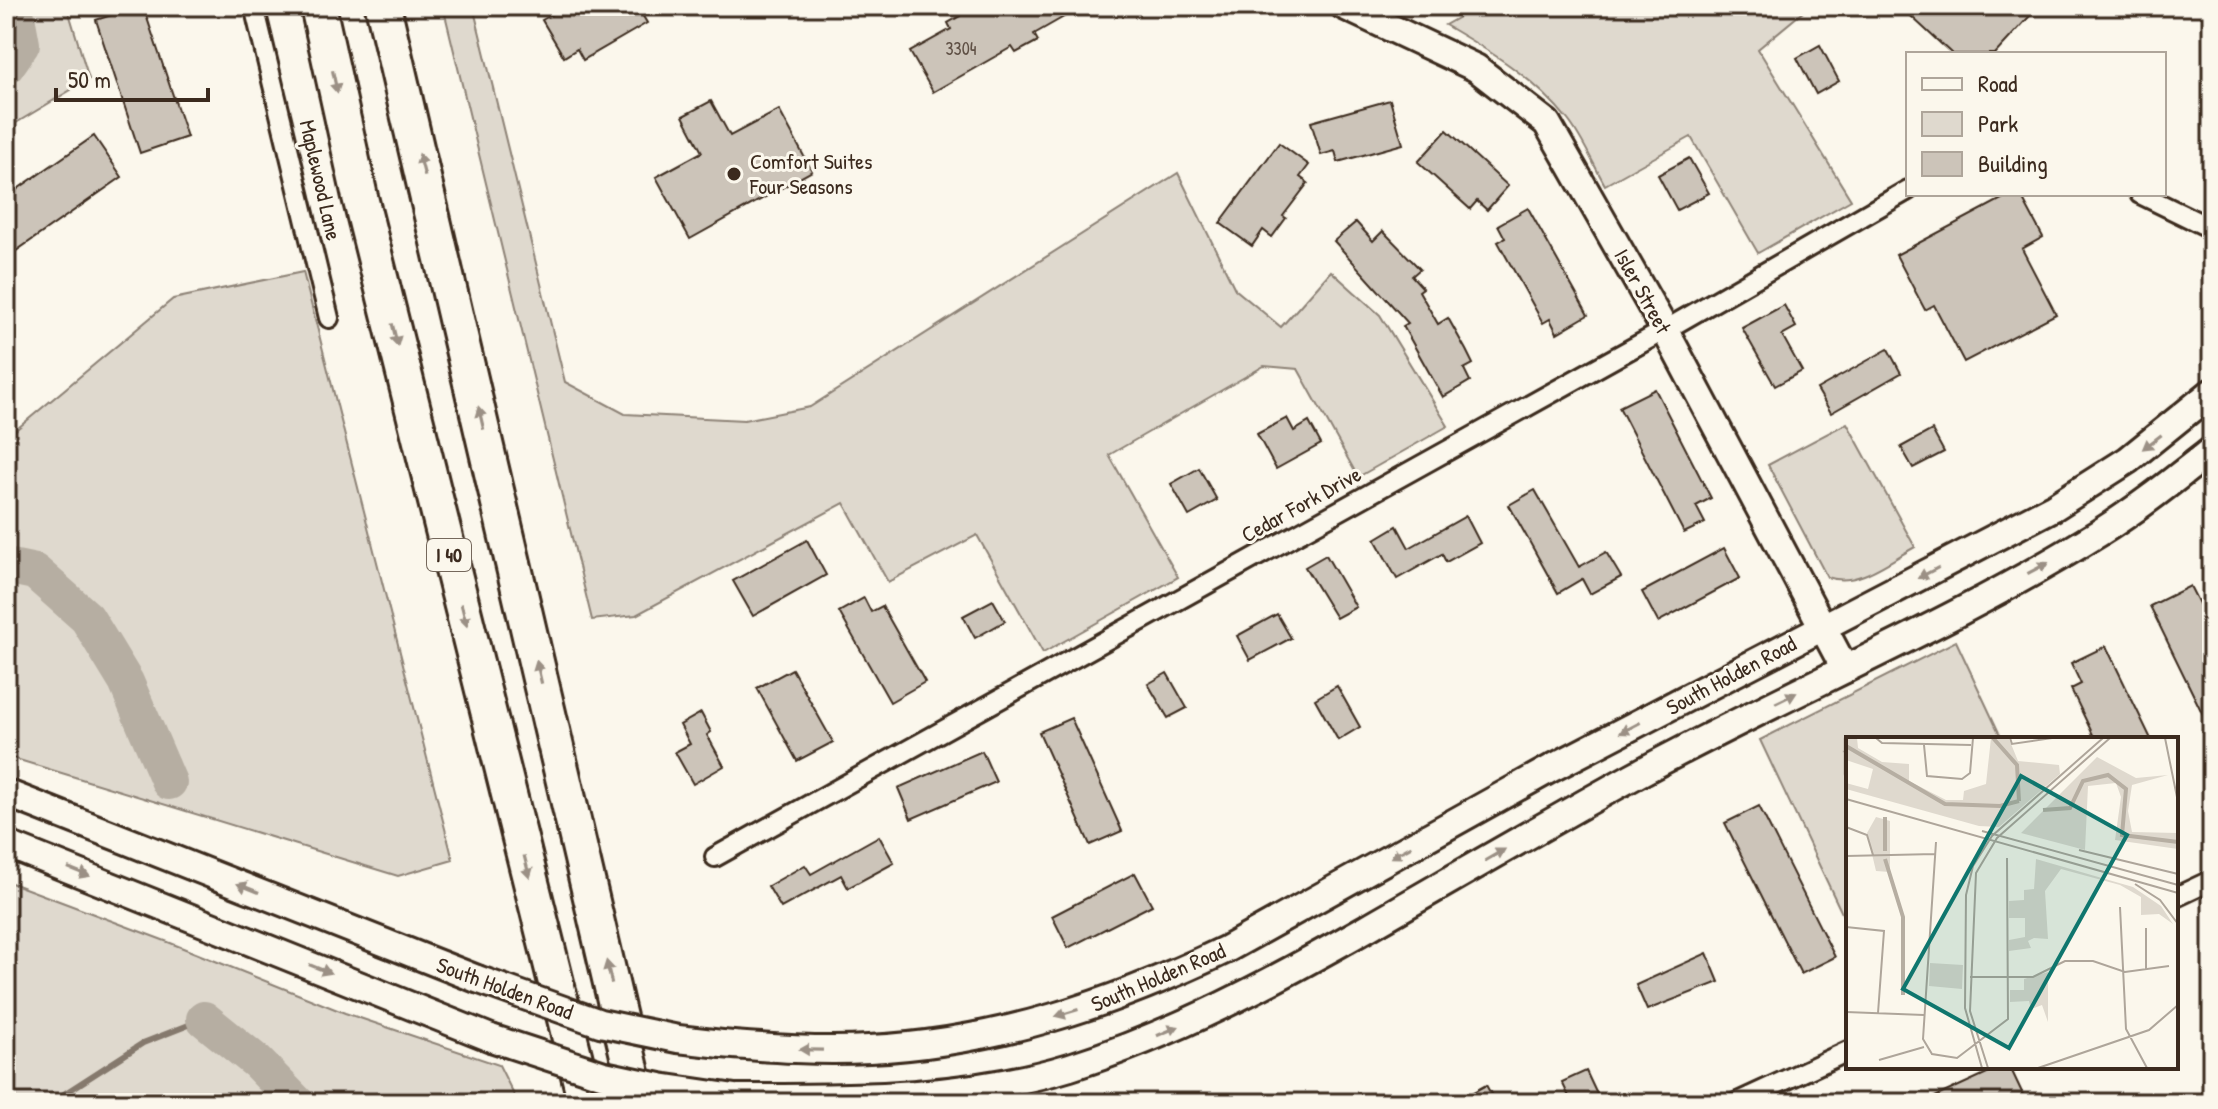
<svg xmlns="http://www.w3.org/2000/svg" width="2218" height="1109" viewBox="0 0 2218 1109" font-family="'Patrick Hand',sans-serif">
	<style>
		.green { fill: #dfd9ce; stroke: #8d8276; stroke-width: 2 }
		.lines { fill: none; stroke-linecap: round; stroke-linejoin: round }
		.stream { stroke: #85796d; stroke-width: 6 }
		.river { stroke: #b6aea2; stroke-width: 36 }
		.building { fill: #ccc4b9; stroke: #3b2a1e; stroke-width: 2 }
		.street-casing { stroke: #3b2a1e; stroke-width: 24 }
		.secondary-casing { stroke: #3b2a1e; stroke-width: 32 }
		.highway-casing { stroke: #3b2a1e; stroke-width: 40 }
		.street { stroke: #fbf7ec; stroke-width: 18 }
		.secondary { stroke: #fbf7ec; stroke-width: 26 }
		.highway { stroke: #fbf7ec; stroke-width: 34 }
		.secondary-bridge-casing { stroke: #3b2a1e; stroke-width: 32; stroke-linecap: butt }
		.secondary-bridge { stroke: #fbf7ec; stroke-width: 26 }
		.oneway { fill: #9b9085 }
		.poi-dot { fill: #3b2a1e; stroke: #fbf7ec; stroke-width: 3 }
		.labels { text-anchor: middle; stroke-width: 6; stroke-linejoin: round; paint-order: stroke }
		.number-label { font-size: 18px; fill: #5f5045 }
		.shield { fill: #fbf7ec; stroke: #75685c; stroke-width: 2 }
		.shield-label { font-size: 20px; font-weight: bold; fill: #3b2a1e }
		.poi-label { font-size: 22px; fill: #3b2a1e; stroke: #fbf7ec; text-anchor: start }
		.street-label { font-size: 22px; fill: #3b2a1e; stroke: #fbf7ec }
		.inset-river { fill: none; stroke: #b6aea2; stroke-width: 4 }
		.inset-road { fill: none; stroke: #aea59a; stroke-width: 2 }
		.view { fill: #0f766e; fill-opacity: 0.15; stroke: #0f766e; stroke-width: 4 }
		.inset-edge { fill: none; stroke: #3b2a1e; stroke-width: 4 }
	</style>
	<rect width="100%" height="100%" fill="#fbf7ec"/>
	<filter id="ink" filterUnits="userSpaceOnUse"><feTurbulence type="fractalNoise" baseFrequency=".0125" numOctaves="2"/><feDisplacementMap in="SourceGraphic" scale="16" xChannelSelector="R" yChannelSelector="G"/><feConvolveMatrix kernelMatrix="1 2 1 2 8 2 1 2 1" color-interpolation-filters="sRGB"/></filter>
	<g filter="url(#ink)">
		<g class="green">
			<polygon points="6,6 67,6 89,79 6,129"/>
			<polygon points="443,6 473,6 565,382 625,414 744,420 810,407 1178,173 1235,289 1281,327 1331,271 1380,315 1448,426 1358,477 1298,369 1264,366 1109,455 1178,577 1043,653 977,535 888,582 844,503 636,615 592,620"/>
			<path d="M1479,6h331l-52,43 93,151 -93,53 -67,-116 -86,48c-12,-21 -22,-46 -37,-65 -33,-42 -78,-69 -123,-95z"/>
			<polygon points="303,272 453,860 398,876 6,756 6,438 173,299"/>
			<path d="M1847,423l68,124c-26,14 -58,41 -88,30l-59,-112z"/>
			<polygon points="1956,641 2002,739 1848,739 1848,926 1760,740"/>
			<polygon points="6,881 168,942 345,1013 499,1065 518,1103 6,1103"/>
		</g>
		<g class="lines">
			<polyline class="stream" points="50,1103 143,1043 204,1019"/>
			<g class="river">
				<polyline points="6,67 22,44 15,6"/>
				<polyline points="6,566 35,572 87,618 126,682 169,782"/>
				<polyline points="204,1019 257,1062 297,1103"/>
			</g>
		</g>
		<g class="building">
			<polygon points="139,6 143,6 187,137 140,153 96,20"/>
			<polygon points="567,6 637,6 647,23 583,60 577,49 564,57 542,20"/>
			<polygon points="968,6 1083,6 1034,34 1038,41 1016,53 1012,47 933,92 910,52 951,29 948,23 960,16 958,11"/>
			<polygon points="1900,6 2039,6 1995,54 1952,54"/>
			<polygon points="1820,45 1839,81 1816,94 1797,58"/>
			<polygon points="1390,100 1403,144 1338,162 1335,151 1321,155 1311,122"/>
			<polygon points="711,101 730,136 779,110 812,171 690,239 656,177 702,152 683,116"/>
			<polygon points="1447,130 1508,186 1487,210 1477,201 1470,209 1418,162"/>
			<polygon points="94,136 122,177 6,258 6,197"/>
			<polygon points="1279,143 1309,165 1300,177 1308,183 1283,216 1286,218 1272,237 1263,230 1252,246 1220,223"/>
			<polygon points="1689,158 1709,193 1677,210 1658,175"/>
			<polygon points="2011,194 2020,194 2043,237 2022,249 2056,314 1964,362 1934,305 1925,310 1896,255"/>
			<polygon points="1528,208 1588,315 1557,333 1550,319 1543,323 1498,242 1505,238 1498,225"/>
			<polygon points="1356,222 1373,241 1383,231 1420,269 1412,276 1423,288 1419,291 1438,324 1448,318 1466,350 1473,364 1464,369 1470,381 1443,397 1403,326 1408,323 1334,241"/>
			<polygon points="1784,305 1796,327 1782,335 1802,371 1775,386 1742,328"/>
			<polygon points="1888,349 1901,373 1831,413 1817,389"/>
			<polygon points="1655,389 1711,498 1696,506 1705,523 1684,533 1619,407"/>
			<polygon points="1287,418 1294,431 1309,422 1321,444 1276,469 1257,434"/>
			<polygon points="1932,430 1944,452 1913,468 1901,447"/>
			<polygon points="1199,468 1217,500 1189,516 1171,484"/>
			<polygon points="1535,490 1579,567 1606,552 1621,577 1590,594 1582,579 1558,593 1509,505"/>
			<polygon points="1466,516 1480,543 1446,562 1442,554 1397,579 1375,539 1397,526 1409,548"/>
			<polygon points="807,540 826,575 753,616 733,581"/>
			<polygon points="1724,548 1740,578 1658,622 1642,592"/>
			<polygon points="1326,555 1356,607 1336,618 1305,567"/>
			<polygon points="2190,586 2212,629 2212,733 2150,606"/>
			<polygon points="864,598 871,612 882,606 925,682 890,702 839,612"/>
			<polygon points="993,600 1005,621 975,638 963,616"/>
			<polygon points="1277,614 1291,638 1250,660 1237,636"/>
			<polygon points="2106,646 2151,739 2095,739 2071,689 2081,684 2071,663"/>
			<polygon points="792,669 833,742 797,761 757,688"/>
			<polygon points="1167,673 1187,708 1168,718 1148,684"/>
			<polygon points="1337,686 1360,727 1338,740 1315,699"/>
			<polygon points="701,713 711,732 707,735 724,766 693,784 675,752 690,744 680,725"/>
			<polygon points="1071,718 1122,831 1090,845 1039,732"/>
			<polygon points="982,751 996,782 911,819 898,788"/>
			<polygon points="1759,806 1835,957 1801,974 1725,823"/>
			<polygon points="879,836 894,863 848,888 841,875 781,908 768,886 805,865 811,874"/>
			<polygon points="1135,873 1152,905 1068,948 1052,916"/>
			<polygon points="1707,953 1719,982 1647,1010 1636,985"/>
			<polygon points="2000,1067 2010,1067 2027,1103 1922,1103"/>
			<polygon points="1586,1071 1601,1103 1572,1103 1562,1082"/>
			<polygon points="1486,1085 1496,1103 1453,1103"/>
		</g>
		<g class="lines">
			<g class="street-casing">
				<g id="street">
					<polyline points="254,6 329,318"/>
					<polyline points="2140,194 2212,229"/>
					<polyline points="715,857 1665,330 1908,190"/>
					<polyline points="2176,897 2212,880"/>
					<polyline points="1736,1103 1848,1051"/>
				</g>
			</g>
			<g class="secondary-casing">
				<g id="secondary">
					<polyline points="1344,6 1476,68 1547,123 1665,330 1845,669"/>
					<polyline points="6,793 477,979"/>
					<polyline points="6,844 491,1038"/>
					<path d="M722,1044c49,4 98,8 147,5 126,-6 243,-45 356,-99l327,-182 502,-261 74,-47 84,-68"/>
					<path d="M735,1098c112,0 227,2 335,-31 105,-33 202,-85 297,-139 89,-51 176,-102 265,-151 154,-84 318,-151 467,-244 40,-25 76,-54 113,-83"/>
				</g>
			</g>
			<g class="highway-casing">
				<g id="highway">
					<polyline points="318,6 360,197 586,1103"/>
					<polyline points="383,6 639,1103"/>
				</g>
			</g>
			<use href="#street" class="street"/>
			<use href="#secondary" class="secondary"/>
			<use href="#highway" class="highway"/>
			<g class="secondary-bridge-casing">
				<g id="secondary-bridge">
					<polyline points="477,979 600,1023 678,1039 722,1044"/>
					<polyline points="491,1038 604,1075 660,1087 735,1098"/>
				</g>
			</g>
			<use href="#secondary-bridge" class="secondary-bridge"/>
		</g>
		<defs><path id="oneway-solid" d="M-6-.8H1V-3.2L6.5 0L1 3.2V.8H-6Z" transform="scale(2)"/></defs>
		<g class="oneway">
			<use href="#oneway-solid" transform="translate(335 82) rotate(78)"/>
			<use href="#oneway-solid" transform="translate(422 165) rotate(-104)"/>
			<use href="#oneway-solid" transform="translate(395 335) rotate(76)"/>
			<use href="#oneway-solid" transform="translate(481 418) rotate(-103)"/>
			<use href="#oneway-solid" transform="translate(2152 442) rotate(143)"/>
			<use href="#oneway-solid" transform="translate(2038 568) rotate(-28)"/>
			<use href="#oneway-solid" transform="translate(1928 573) rotate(152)"/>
			<use href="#oneway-solid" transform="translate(464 615) rotate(76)"/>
			<use href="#oneway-solid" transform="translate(539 672) rotate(-103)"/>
			<use href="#oneway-solid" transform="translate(1786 698) rotate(-26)"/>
			<use href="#oneway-solid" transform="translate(1630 728) rotate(152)"/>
			<use href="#oneway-solid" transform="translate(1401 852) rotate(151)"/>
			<use href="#oneway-solid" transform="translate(1495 855) rotate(-30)"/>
			<use href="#oneway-solid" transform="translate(527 867) rotate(76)"/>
			<use href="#oneway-solid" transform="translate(79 872) rotate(22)"/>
			<use href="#oneway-solid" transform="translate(248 888) rotate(-158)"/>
			<use href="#oneway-solid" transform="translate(320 969) rotate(22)"/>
			<use href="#oneway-solid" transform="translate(609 972) rotate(-103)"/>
			<use href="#oneway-solid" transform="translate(1067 1013) rotate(163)"/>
			<use href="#oneway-solid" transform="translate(1168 1031) rotate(-23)"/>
			<use href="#oneway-solid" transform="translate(811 1050) rotate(-179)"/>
		</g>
	</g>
	<circle class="poi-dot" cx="734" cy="174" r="8"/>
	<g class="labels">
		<g class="number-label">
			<text x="961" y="55">3304</text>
		</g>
		<rect class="shield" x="427" y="539" width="44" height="32" rx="6"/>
		<g class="shield-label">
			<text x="449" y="562">I 40</text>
		</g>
		<g class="poi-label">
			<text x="750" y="169">Comfort Suites<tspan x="750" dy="25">Four Seasons</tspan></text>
		</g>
		<g class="street-label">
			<text transform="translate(321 180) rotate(77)" y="8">Maplewood Lane</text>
			<text transform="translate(1643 291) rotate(61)" y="8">Isler Street</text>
			<text transform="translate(1301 504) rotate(-29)" y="8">Cedar Fork Drive</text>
			<text transform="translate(1731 675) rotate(-28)" y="8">South Holden Road</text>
			<text transform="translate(1158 977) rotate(-23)" y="8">South Holden Road</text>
			<text transform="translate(505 988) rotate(20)" y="8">South Holden Road</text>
		</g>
	</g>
	<g transform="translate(1846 737)">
		<rect width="332" height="332" fill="#fbf7ec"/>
		<path d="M0,1h11l1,10 24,14 27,2v17l37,19h17l1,-9 22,-7 5,-46 18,1 9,22 41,4 1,9 -61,53 -20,-1 -133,-37v-6l22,6 5,-20 -27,-9zM251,20l39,21 32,-3 -36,10 -4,26 4,21 46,1v16l-63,-9 6,-43 -5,-14 -28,3 -3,64 -64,-17zM30,80l14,4v51l-14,-1 -9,-38zM190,122l97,28 28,19 12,18 -14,-10 -18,1v-18l-21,-12 -59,-16 -16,22 3,48 -14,-1 -6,3 3,7 -22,3v-11l16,-3v-19h-16v-17l15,-1v-10l10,-1zM84,226l33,2 -1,24 -33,-3zM202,235v50l-6,-17 -11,4 -2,-8 -19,1v-12h14v-11z" fill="#dfd9ce"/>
		<path class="inset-river" d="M147,1l24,27 2,36M0,9l99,58 55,2 19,-5M197,73l27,-2 13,-27 25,-6 18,14 -4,46 56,7M39,114v-34M39,122l18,58v78"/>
		<path class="inset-road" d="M30,1l6,5 89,2M164,1l2,6 40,-6M319,1l13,64M78,8l3,31 35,3 8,-6 3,-35M0,62l332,94M0,90l21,8 6,20M136,94l196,54M90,105l-13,197 9,15 25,4 51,-39 -1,-161M233,113l99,24M0,119l89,-2M289,147l25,16 18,24M274,170l6,122 21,39M0,190l38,4 -6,82M300,232v-41M124,240h63l32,-16h28l32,11 44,-6M0,275l78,3M33,323l45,-13M136,331l-17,-60 1,-113 7,-29 19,-30 111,-98M142,331l-18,-57 6,-138 21,-35 113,-100M192,331l111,-38 29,-25"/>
		<path class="view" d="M175,39l106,59 -118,213 -106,-59z"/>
		<rect width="332" height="332" class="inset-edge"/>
	</g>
	<rect width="2218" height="1109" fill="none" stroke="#fbf7ec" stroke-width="32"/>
	<rect x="16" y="16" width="2186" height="1077" fill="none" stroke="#3b2a1e" stroke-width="3" filter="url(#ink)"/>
	<rect x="1906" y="52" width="260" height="144" fill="#fbf7ec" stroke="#aea59a" stroke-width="2"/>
	<rect x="1922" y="78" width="40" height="12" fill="#fbf7ec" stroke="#aea59a" stroke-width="2"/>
	<text x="1978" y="92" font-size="24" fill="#3b2a1e">Road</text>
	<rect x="1922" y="112" width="40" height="24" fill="#dfd9ce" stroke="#aea59a" stroke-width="2"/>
	<text x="1978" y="132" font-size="24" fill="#3b2a1e">Park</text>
	<rect x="1922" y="152" width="40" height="24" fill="#ccc4b9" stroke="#aea59a" stroke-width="2"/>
	<text x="1978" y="172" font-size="24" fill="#3b2a1e">Building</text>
	<path d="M56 88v12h152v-12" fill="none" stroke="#3b2a1e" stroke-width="4"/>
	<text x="68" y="88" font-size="24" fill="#3b2a1e" stroke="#fbf7ec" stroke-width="6" paint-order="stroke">50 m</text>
</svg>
